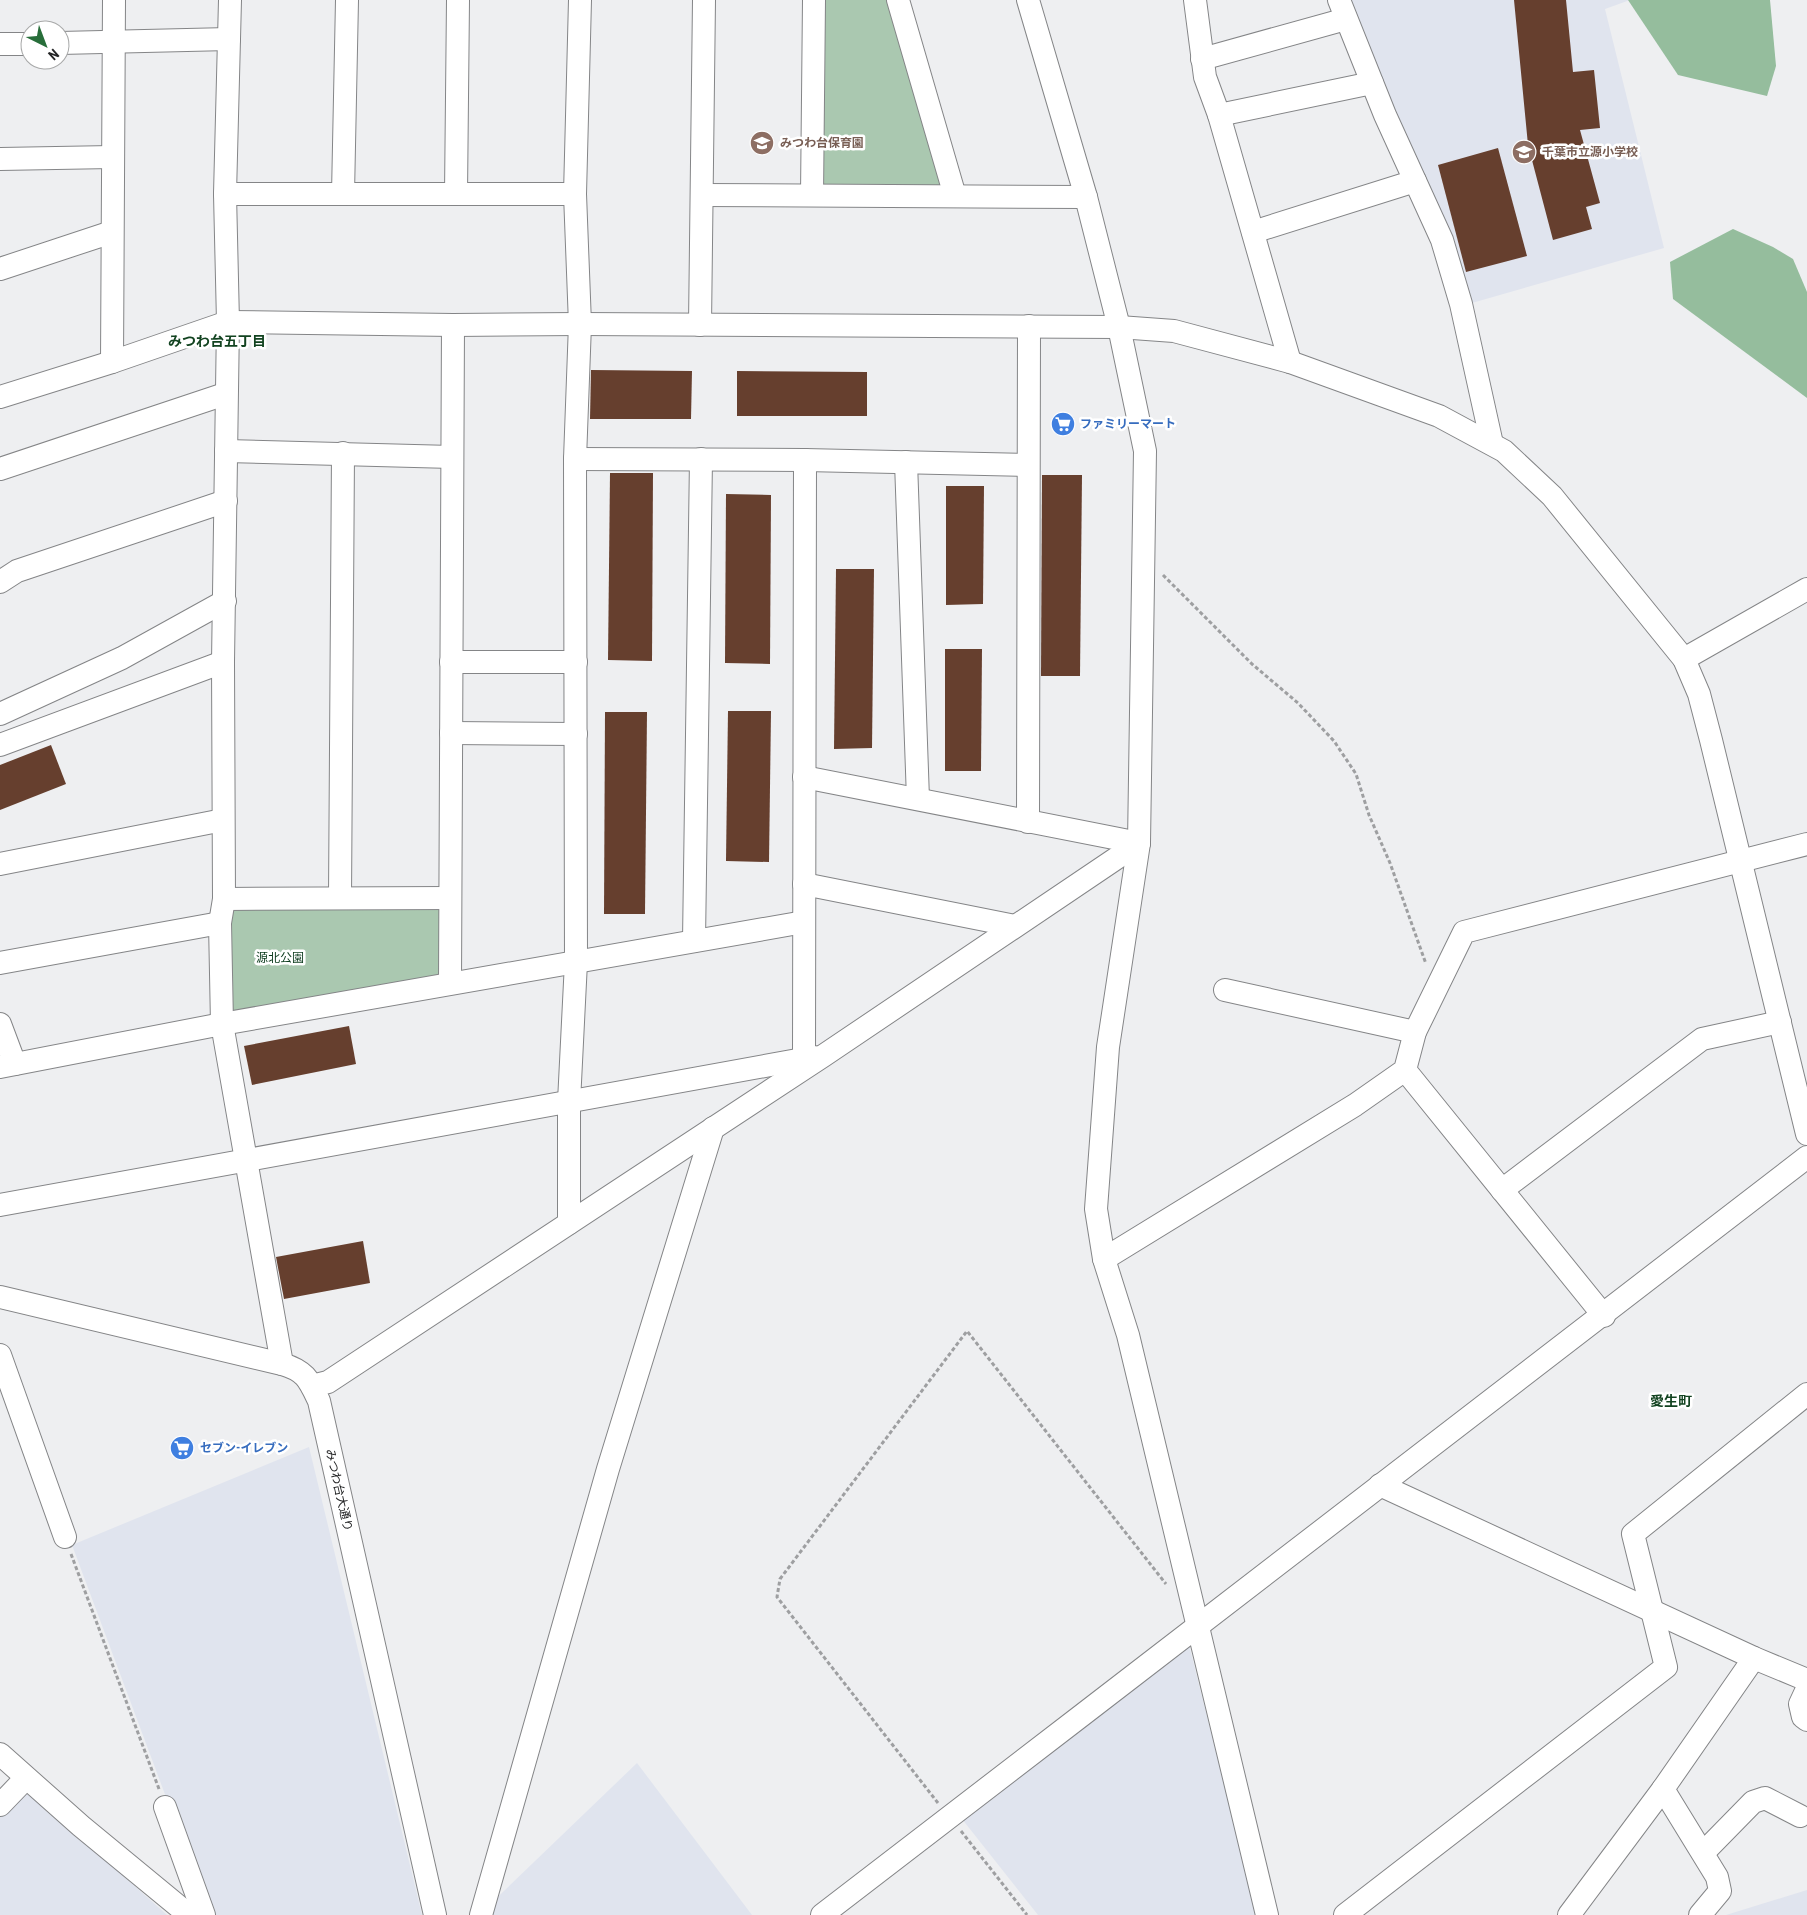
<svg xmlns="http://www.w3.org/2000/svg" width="1807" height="1915" viewBox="0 0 1807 1915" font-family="'Roboto Condensed','Noto Sans JP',sans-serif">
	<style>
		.built { fill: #e0e4ee }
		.green { fill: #aac8b0 }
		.forest { fill: #95bd9d }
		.building { fill: #663f2e }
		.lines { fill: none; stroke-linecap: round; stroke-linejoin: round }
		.minor-casing { stroke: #848587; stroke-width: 24 }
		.path { stroke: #9e9fa1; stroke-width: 3; stroke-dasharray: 4 2.5; stroke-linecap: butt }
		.minor { stroke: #fff; stroke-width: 22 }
		.labels { text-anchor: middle; stroke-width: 5; stroke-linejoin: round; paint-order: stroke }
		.education-label { font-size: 12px; font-weight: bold; fill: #785e54; stroke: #fff; text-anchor: start }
		.shop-label { font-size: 12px; font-weight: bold; fill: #366cbe; stroke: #fff; text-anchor: start }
		.park-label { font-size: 12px; fill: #0a3a1b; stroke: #fff }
		.street-label { font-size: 12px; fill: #242526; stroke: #fff }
		.neighbourhood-label { font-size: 14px; font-weight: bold; fill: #124320; stroke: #fff }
	</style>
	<rect width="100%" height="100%" fill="#eeeff1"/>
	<g class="built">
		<polygon points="1346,0 1630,0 1605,9 1664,248 1472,303"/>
		<polygon points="309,1447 422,1915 210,1915 72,1545"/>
		<polygon points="1189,1645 1257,1915 1038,1915 962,1819"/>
		<polygon points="637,1763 752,1915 479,1915"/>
		<polygon points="25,1788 167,1915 0,1915 0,1815"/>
		<polygon points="1807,1890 1807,1915 1726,1915"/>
	</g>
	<g class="green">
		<polygon points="820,0 888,0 943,189 820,188"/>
		<polygon points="444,905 442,977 241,1016 229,1008 230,908"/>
	</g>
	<g class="forest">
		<polygon points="1628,0 1770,0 1776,66 1767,96 1678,75"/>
		<polygon points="1733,229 1773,247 1793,259 1807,292 1807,398 1673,299 1670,262"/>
	</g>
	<g class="building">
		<polygon points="1514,0 1566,0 1573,72 1594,70 1600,128 1580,130 1600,203 1586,207 1592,229 1553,240 1528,145"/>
		<polygon points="1498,148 1527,256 1466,272 1438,165"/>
		<polygon points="591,370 692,371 691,419 590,419"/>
		<polygon points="737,371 867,372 867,416 737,416"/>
		<polygon points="610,473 653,473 652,661 608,660"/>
		<polygon points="1042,475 1082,475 1080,676 1041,676"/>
		<polygon points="946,486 984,486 983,604 946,605"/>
		<polygon points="726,494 771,495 770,664 725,663"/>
		<polygon points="836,569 874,569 872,748 834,749"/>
		<polygon points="945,649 982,649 981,771 945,771"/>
		<polygon points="728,711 771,711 769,862 726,861"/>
		<polygon points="605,712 647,712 645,914 604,914"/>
		<polygon points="51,745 66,784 0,810 0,765"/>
		<polygon points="349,1026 356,1064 252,1085 244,1046"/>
		<polygon points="363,1241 370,1283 284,1299 276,1257"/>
	</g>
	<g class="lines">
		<g class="minor-casing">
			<g id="minor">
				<polyline points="230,0 225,194 228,322 223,662 224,899 220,923 222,1024 282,1364"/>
				<polyline points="898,0 955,196"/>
				<polyline points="1028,0 1086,197 1119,327 1145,451 1139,843 1108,1047 1096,1209 1104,1259 1128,1335 1267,1915"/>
				<polyline points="1195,0 1205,77 1219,115 1290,362"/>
				<polyline points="1339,0 1385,115 1442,240 1461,304 1492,444"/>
				<polyline points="60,43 229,39"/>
				<polyline points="0,44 30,44"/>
				<polyline points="1202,59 1346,19"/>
				<polyline points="1219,115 1372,83"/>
				<polyline points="0,159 112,157"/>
				<polyline points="225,194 575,194"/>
				<polyline points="343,194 347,0"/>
				<polyline points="456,194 458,0"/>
				<polyline points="702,195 1086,197"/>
				<polyline points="812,195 814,0"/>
				<polyline points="1253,232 1415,181"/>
				<polyline points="0,269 112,232"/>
				<polyline points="700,325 704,0"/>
				<polyline points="112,362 114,0"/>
				<polyline points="0,397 112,362 228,322 453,325 580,324 1119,327 1174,331 1290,362 1439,416 1504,451 1552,496 1684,659 1699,694 1711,740 1807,1134"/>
				<polyline points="226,451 452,457"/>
				<polyline points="575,459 805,460 1027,465"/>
				<polyline points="906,462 918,799"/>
				<polyline points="0,469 225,394"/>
				<polyline points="0,582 17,571 226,501"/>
				<polyline points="1684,659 1807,589"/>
				<polyline points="451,662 576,662"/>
				<polyline points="0,714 122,658 225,601"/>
				<polyline points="451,733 576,734"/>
				<polyline points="0,745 223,662"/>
				<polyline points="804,777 1139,843"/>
				<polyline points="1028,822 1029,326"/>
				<polyline points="0,864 223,820"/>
				<polyline points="804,884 1015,926"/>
				<polyline points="340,898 343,453"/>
				<polyline points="224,899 450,898"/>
				<polyline points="694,941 701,459"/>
				<polyline points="0,963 220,923"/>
				<polyline points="450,983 453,325"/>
				<polyline points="1225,990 1415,1032"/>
				<polyline points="0,1024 15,1064"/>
				<polyline points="804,1059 805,460"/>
				<polyline points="0,1067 222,1024 804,922"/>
				<polyline points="1405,1070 1604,1316"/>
				<polyline points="1502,1190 1702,1039 1780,1022"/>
				<polyline points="0,1205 814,1057"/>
				<polyline points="569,1223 569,1102 576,962 575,459 580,324 575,194 580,0"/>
				<polyline points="1104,1259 1355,1105 1405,1070 1415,1032 1464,932 1807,844"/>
				<path d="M0,1297l282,67c24,7 27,16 37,37l116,514"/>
				<polyline points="0,1355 65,1537"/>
				<polyline points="312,1386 328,1382 823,1056 1139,843"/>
				<polyline points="1380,1485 1754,1658 1807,1680"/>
				<polyline points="1807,1689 1800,1704 1803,1717 1807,1720"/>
				<polyline points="0,1754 81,1826 189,1915"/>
				<polyline points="1663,1789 1717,1877 1720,1891 1700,1915"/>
				<polyline points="0,1805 26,1778"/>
				<polyline points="165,1807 204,1915"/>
				<polyline points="1704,1852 1753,1802 1765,1798 1800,1816"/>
				<polyline points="481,1915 608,1469 713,1128"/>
				<path d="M822,1915c328,-253 658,-503 985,-758"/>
				<polyline points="1345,1915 1666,1667 1633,1534 1807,1394"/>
				<polyline points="1569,1915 1663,1789 1754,1658"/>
			</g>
		</g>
		<g class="path">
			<polyline points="1163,575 1252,664 1298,703 1334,741 1356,774 1369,815 1390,863 1426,964"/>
			<polyline points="71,1554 159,1789"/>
			<polyline points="938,1803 777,1597 780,1579 967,1331 1166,1584"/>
			<polyline points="961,1831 1027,1915"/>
		</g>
		<use href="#minor" class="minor"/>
	</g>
	<defs>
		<g id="school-disc" transform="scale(1.25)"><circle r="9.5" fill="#8d6e63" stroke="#fff"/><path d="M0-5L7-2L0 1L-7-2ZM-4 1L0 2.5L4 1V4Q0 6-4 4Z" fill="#fff"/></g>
		<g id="supermarket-disc" transform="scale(1.25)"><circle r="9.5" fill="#3f7fe0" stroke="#fff"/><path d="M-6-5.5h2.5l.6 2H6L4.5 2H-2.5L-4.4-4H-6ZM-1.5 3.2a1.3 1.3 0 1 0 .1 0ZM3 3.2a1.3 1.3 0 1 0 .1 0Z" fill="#fff"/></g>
	</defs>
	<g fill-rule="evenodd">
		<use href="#school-disc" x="762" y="143"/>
		<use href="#school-disc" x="1524" y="152"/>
		<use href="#supermarket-disc" x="1063" y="424"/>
		<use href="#supermarket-disc" x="182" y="1448"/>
	</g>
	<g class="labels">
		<g class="education-label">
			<text x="780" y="147">みつわ台保育園</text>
			<text x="1542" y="156">千葉市立源小学校</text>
		</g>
		<g class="shop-label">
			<text x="1080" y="428">ファミリーマート</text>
			<text x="200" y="1452">セブン-イレブン</text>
		</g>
		<g class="park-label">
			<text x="280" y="962">源北公園</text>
		</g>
		<g class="street-label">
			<text transform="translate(339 1490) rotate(77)" y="4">みつわ台大通り</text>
		</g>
		<g class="neighbourhood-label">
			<text x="217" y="346">みつわ台五丁目</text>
			<text x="1671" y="1406">愛生町</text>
		</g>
	</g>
	<g transform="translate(45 45) rotate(138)"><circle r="24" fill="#ffffff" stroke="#a7a8a8"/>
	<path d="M0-4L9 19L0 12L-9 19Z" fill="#286e3a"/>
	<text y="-8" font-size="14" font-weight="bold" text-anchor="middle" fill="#242526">N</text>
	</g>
</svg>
